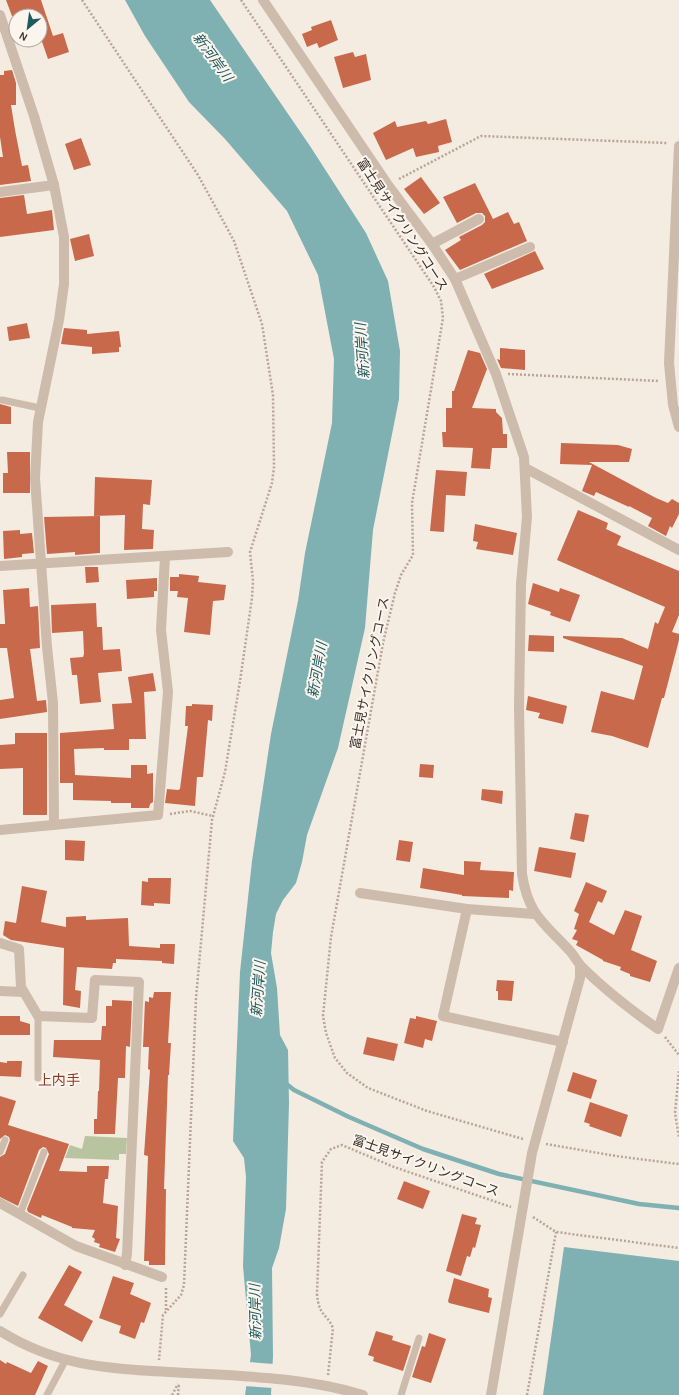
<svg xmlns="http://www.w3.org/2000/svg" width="679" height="1395" viewBox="0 0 679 1395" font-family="Karla,'Noto Sans JP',sans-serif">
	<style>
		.green { fill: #b8c4a0 }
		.water { fill: #7fb0b2 }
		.pier { fill: #f4ebe1 }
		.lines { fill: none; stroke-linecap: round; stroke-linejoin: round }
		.stream { stroke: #7fb0b2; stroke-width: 4.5 }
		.building { fill: #c8694b }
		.path { stroke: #b9a596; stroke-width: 2.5; stroke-dasharray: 2 2; stroke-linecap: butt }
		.service { stroke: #cdbbac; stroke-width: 7 }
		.minor { stroke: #cdbbac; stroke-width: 10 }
		.tertiary { stroke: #cdbbac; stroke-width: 10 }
		.labels { text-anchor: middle; stroke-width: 4; stroke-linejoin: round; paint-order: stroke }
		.street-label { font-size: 13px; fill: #3b302b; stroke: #fbf5ee }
		.water-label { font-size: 14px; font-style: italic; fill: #1f5a5e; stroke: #fbf5ee }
		.neighbourhood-label { font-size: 14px; fill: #8c3b22; stroke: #fbf5ee }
	</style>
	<rect width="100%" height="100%" fill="#f4ebe1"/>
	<polygon class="green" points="85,1136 127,1138 126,1154 119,1154 119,1160 65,1158 70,1145 82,1149"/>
	<g class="water">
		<polygon points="125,0 210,0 310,146 366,233 388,281 400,351 399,399 373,530 365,628 338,748 307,835 302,862 296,883 283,900 276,914 273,932 271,953 277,988 280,1035 288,1050 289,1103 286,1209 279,1248 272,1268 273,1356 271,1395 245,1395 251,1355 243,1266 246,1177 244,1158 233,1141 240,972 252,861 271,734 298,601 305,553 332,423 334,359 318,275 287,211 225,139 189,102 145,36"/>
		<polygon points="564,1247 679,1261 679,1395 543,1395"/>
	</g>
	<polygon class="pier" points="248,1362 274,1364 273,1388 244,1386"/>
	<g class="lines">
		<polyline class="stream" points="284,1082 294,1090 349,1117 423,1149 499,1174 639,1204 679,1208"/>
	</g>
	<g class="building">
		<polygon points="6,0 41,0 53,36 63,33 69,52 48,59 40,36 40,16 12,16"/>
		<polygon points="331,20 338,40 319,48 317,43 307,47 302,34 312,30 311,27"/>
		<polygon points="353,52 355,57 366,54 371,80 343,88 334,57"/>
		<polygon points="12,70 16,83 16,105 11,105 15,130 22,166 28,165 31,181 0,185 0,157 3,157 0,137 0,75 4,75 4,71"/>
		<polygon points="446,119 452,142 438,146 439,152 416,157 413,148 386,160 373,133 395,121 397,127 426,121 428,124"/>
		<polygon points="81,138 91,165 74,170 65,144"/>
		<polygon points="421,177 440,203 424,214 404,189"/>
		<polygon points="475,183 493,219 508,212 514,224 519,222 527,241 460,270 445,250 461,240 459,237 482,225 485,222 485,216 482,213 476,213 457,223 443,197"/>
		<polygon points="24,195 27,214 52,210 54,230 0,237 0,198"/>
		<polygon points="89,234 94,256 75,261 70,239"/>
		<polygon points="535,251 544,269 492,289 484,274"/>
		<polygon points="27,323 30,338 9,341 7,327"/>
		<polygon points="64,328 87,330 87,334 119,331 121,347 119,347 119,352 92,354 92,347 61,344"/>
		<polygon points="500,348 525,350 525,370 501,368 497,359 500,360"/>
		<polygon points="468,350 480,353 487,369 472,408 496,409 496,412 502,418 503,434 507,434 507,448 492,448 490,469 471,468 473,448 443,447 442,432 446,432 446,408 452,408 452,391 454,391"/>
		<polygon points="0,404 11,407 11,424 0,424"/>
		<polygon points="561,443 618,445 632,449 629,462 589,462 656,498 668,503 672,499 679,503 679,514 672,528 670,526 666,536 648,526 652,518 629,506 629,507 596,492 594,496 582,491 592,465 560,464"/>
		<polygon points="7,452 30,452 30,493 3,493 3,473 8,473"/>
		<polygon points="436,470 467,472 465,496 446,495 444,532 430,531"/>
		<polygon points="95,477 152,480 150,505 143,504 142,529 154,530 153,549 124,550 125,515 94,516"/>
		<polygon points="578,510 608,523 606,529 621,536 617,545 679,571 679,615 672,632 679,634 679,640 664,698 662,698 648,748 612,736 591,732 601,691 634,700 643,666 563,638 563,636 622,638 648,649 655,622 658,624 665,607 557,560"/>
		<polygon points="100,516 100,553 75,555 75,552 47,554 44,517"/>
		<polygon points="475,524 517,533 513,555 476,549 478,542 473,541"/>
		<polygon points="20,530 20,534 32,533 34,553 22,554 22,557 4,559 3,531"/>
		<polygon points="85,567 98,567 99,582 86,583"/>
		<polygon points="179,574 199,576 198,582 226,585 224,600 213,601 210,635 184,632 188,598 177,597 178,591 170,591 170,577 179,577"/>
		<polygon points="157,578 157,591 154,591 154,597 127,599 126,580"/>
		<polygon points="533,583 559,592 560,588 580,595 570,622 550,615 551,612 528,604"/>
		<polygon points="29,588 30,607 38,606 40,648 30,649 37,701 46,700 47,712 0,719 0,700 14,698 7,648 0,648 0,624 5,624 5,622 3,590"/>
		<polygon points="96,603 97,627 102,627 103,650 120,649 122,671 98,673 101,702 80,704 77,675 72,675 70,658 83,657 84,654 83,631 52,633 51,605"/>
		<polygon points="529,635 554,636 554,652 528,651"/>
		<polygon points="153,673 156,691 144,692 146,739 129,739 129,750 104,750 104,748 74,749 75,775 131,778 131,765 147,765 147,774 153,773 153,802 150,804 149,808 131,808 131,803 111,803 111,801 73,800 73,783 60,783 60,733 114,729 112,704 132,703 128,677"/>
		<polygon points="528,696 567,706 563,724 538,718 540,713 526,710"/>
		<polygon points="192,704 213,705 212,721 208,720 203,777 197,777 195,806 165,803 167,789 178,790 180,789 188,726 185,726 186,706 192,706"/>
		<polygon points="15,733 47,733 47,815 23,815 23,768 0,769 0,745 15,744"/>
		<polygon points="420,764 434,765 433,778 419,777"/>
		<polygon points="482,789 503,791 502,804 481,800"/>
		<polygon points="575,813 589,815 584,842 570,839"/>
		<polygon points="65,840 85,841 84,861 65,860"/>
		<polygon points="399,840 413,842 410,862 396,860"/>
		<polygon points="539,847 576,853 571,878 534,871"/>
		<polygon points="464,861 481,862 480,870 514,872 513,891 509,890 509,898 462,896 462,895 420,888 423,868 464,875"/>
		<polygon points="148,878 171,878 170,904 154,903 154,906 141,905 142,881 148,882"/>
		<polygon points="586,882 607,891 602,903 598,901 589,922 614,935 625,910 642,916 631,950 657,961 650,982 630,976 630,974 620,970 621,967 603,961 603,960 576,945 578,941 572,939 577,930 574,929 579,914 574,911"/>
		<polygon points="22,886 47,891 41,922 66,927 66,917 86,916 86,920 128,918 129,946 160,948 160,944 175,944 174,964 162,963 162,961 116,959 116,963 113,963 112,969 77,967 75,990 81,991 80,1008 63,1005 64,948 11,940 3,935 5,921 16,923"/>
		<polygon points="497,980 514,981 512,1001 498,1000 498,991 496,991"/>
		<polygon points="154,992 171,992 168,1043 171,1043 169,1075 168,1075 164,1189 166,1189 165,1265 149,1265 149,1261 144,1261 148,1156 144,1155 150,1070 148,1069 149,1047 143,1047 145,1001 149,1002 149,997 153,998"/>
		<polygon points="112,1000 132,1001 130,1047 126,1046 125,1078 118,1078 115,1134 94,1134 94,1119 97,1119 98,1091 99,1091 100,1060 53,1057 54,1040 101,1040 102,1026 106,1026 106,1006 112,1006"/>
		<polygon points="0,1016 20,1016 20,1021 30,1024 30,1035 0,1035"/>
		<polygon points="416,1016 437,1021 432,1041 425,1039 423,1048 404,1043 410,1018 416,1019"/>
		<polygon points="367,1037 398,1044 394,1061 363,1054"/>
		<polygon points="7,1061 22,1061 21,1077 0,1076 0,1062 7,1063"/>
		<polygon points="573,1072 597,1080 591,1099 567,1091"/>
		<polygon points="0,1096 16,1101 8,1125 69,1144 59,1171 87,1172 87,1166 109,1166 108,1179 105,1179 103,1203 118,1206 116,1238 120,1239 115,1252 99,1247 100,1244 94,1242 95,1239 92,1237 95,1230 72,1228 72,1227 42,1215 41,1218 28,1212 27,1209 49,1154 46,1148 43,1147 39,1150 18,1206 0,1197 0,1157 5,1154 10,1140 9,1137 5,1135 0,1139"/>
		<polygon points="590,1102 628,1115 621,1137 589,1126 590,1124 584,1122"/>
		<polygon points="404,1181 430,1191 423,1209 397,1199"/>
		<polygon points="462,1214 477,1218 475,1224 481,1225 475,1248 473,1247 470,1257 467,1256 461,1276 446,1271"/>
		<polygon points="69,1265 82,1272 64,1305 93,1321 82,1342 38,1318"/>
		<polygon points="113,1276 134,1283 130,1294 151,1303 144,1323 141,1322 135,1339 119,1333 121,1326 99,1318"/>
		<polygon points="454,1278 489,1289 488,1297 492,1298 489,1313 449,1303 448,1301"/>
		<polygon points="376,1331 393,1336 392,1340 411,1346 403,1371 373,1361 374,1357 368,1355"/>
		<polygon points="429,1333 446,1339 431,1383 412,1377 422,1346 425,1347"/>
		<polygon points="0,1360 6,1364 7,1362 31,1373 38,1361 48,1366 35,1395 0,1395"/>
	</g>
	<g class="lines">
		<g class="path">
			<polyline points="82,0 198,175 234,241 262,324 273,395 274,467 272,483 250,552 253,581 252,598 240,681 225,772 212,820 196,998 184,1285 181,1295 163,1315 159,1360"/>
			<polyline points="241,0 434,287 441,301 443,318 412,503 413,555 401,575 395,593 383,643 331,937 323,1016 326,1033 335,1058 347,1073 368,1088 427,1111 523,1139"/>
			<polyline points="399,179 481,136 667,143"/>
			<polyline points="508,374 659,381"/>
			<polyline points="170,814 190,811 213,816"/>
			<polyline points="665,1037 679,1055"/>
			<polyline points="679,1071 675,1113 679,1137"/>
			<polyline points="546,1144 616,1156 679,1164"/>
			<polyline points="533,1217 556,1232 679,1248"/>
			<polyline points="166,1310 166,1287"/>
			<path d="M328,1375l5,-47c-7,-16 -14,-11 -16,-34l5,-132 9,-13 11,-4 52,22 117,40"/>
			<polyline points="172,1395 178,1384"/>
			<polyline points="178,1395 179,1384"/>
			<polyline points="527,1395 556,1232"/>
		</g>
		<g class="service">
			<polyline points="2,400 40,408"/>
			<polyline points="38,1078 38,1016"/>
			<polyline points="0,1152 5,1140"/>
			<polyline points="20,1214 44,1152"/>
			<polyline points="0,1314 23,1275"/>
			<polyline points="47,1395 65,1361"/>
			<polyline points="401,1395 419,1338"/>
		</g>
		<g class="minor">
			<path d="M263,0l125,185 44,59 23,35 41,95 28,83 3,60 -6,67 -2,123 3,167c6,40 21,48 47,76 5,5 8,12 13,17 23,23 49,43 76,62l21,-61"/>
			<polyline points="0,15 34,116 54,185 64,237 64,284 59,320 38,422 35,478 47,647 53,703 54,825"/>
			<polyline points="0,192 54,185"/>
			<polyline points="432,244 479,219"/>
			<polyline points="455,279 530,247"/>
			<polyline points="525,468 679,550"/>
			<polyline points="0,566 228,552"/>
			<polyline points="0,830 158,815 168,692 161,630 165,557"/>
			<polyline points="360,893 467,909 534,914"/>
			<polyline points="467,909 443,1016 563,1042"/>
			<polyline points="0,943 19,949 21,987 38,1016 92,1018 95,980 139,982 127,1254 125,1265"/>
			<polyline points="0,991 23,992"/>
			<polyline points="0,1203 76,1246 162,1277"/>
			<polyline points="491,1395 532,1153 580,978 580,966"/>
		</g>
		<g class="tertiary">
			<polyline points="679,146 669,363 673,405 679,427"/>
			<path d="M0,1331c56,35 105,37 168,41 66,4 132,4 195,23"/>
		</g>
	</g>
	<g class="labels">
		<g class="street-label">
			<text transform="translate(403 224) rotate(57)" y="5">富士見サイクリングコース</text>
			<text transform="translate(369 673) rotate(-79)" y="5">富士見サイクリングコース</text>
			<text transform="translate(426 1165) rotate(20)" y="5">富士見サイクリングコース</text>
		</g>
		<g class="water-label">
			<text transform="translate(213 57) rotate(54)" y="5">新河岸川</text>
			<text transform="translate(362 351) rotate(-94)" y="5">新河岸川</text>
			<text transform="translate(317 670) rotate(-80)" y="5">新河岸川</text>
			<text transform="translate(258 989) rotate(-86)" y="5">新河岸川</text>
			<text transform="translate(255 1312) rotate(-91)" y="5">新河岸川</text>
		</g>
		<g class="neighbourhood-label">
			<text x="59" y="1085">上内手</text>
		</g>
	</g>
	<g transform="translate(28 28) rotate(209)"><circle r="19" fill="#fbf5ee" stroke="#aea6a0"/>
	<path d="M0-3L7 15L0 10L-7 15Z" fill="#1f5a5e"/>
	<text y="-6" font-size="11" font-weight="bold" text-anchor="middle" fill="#3b302b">N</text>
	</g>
</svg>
